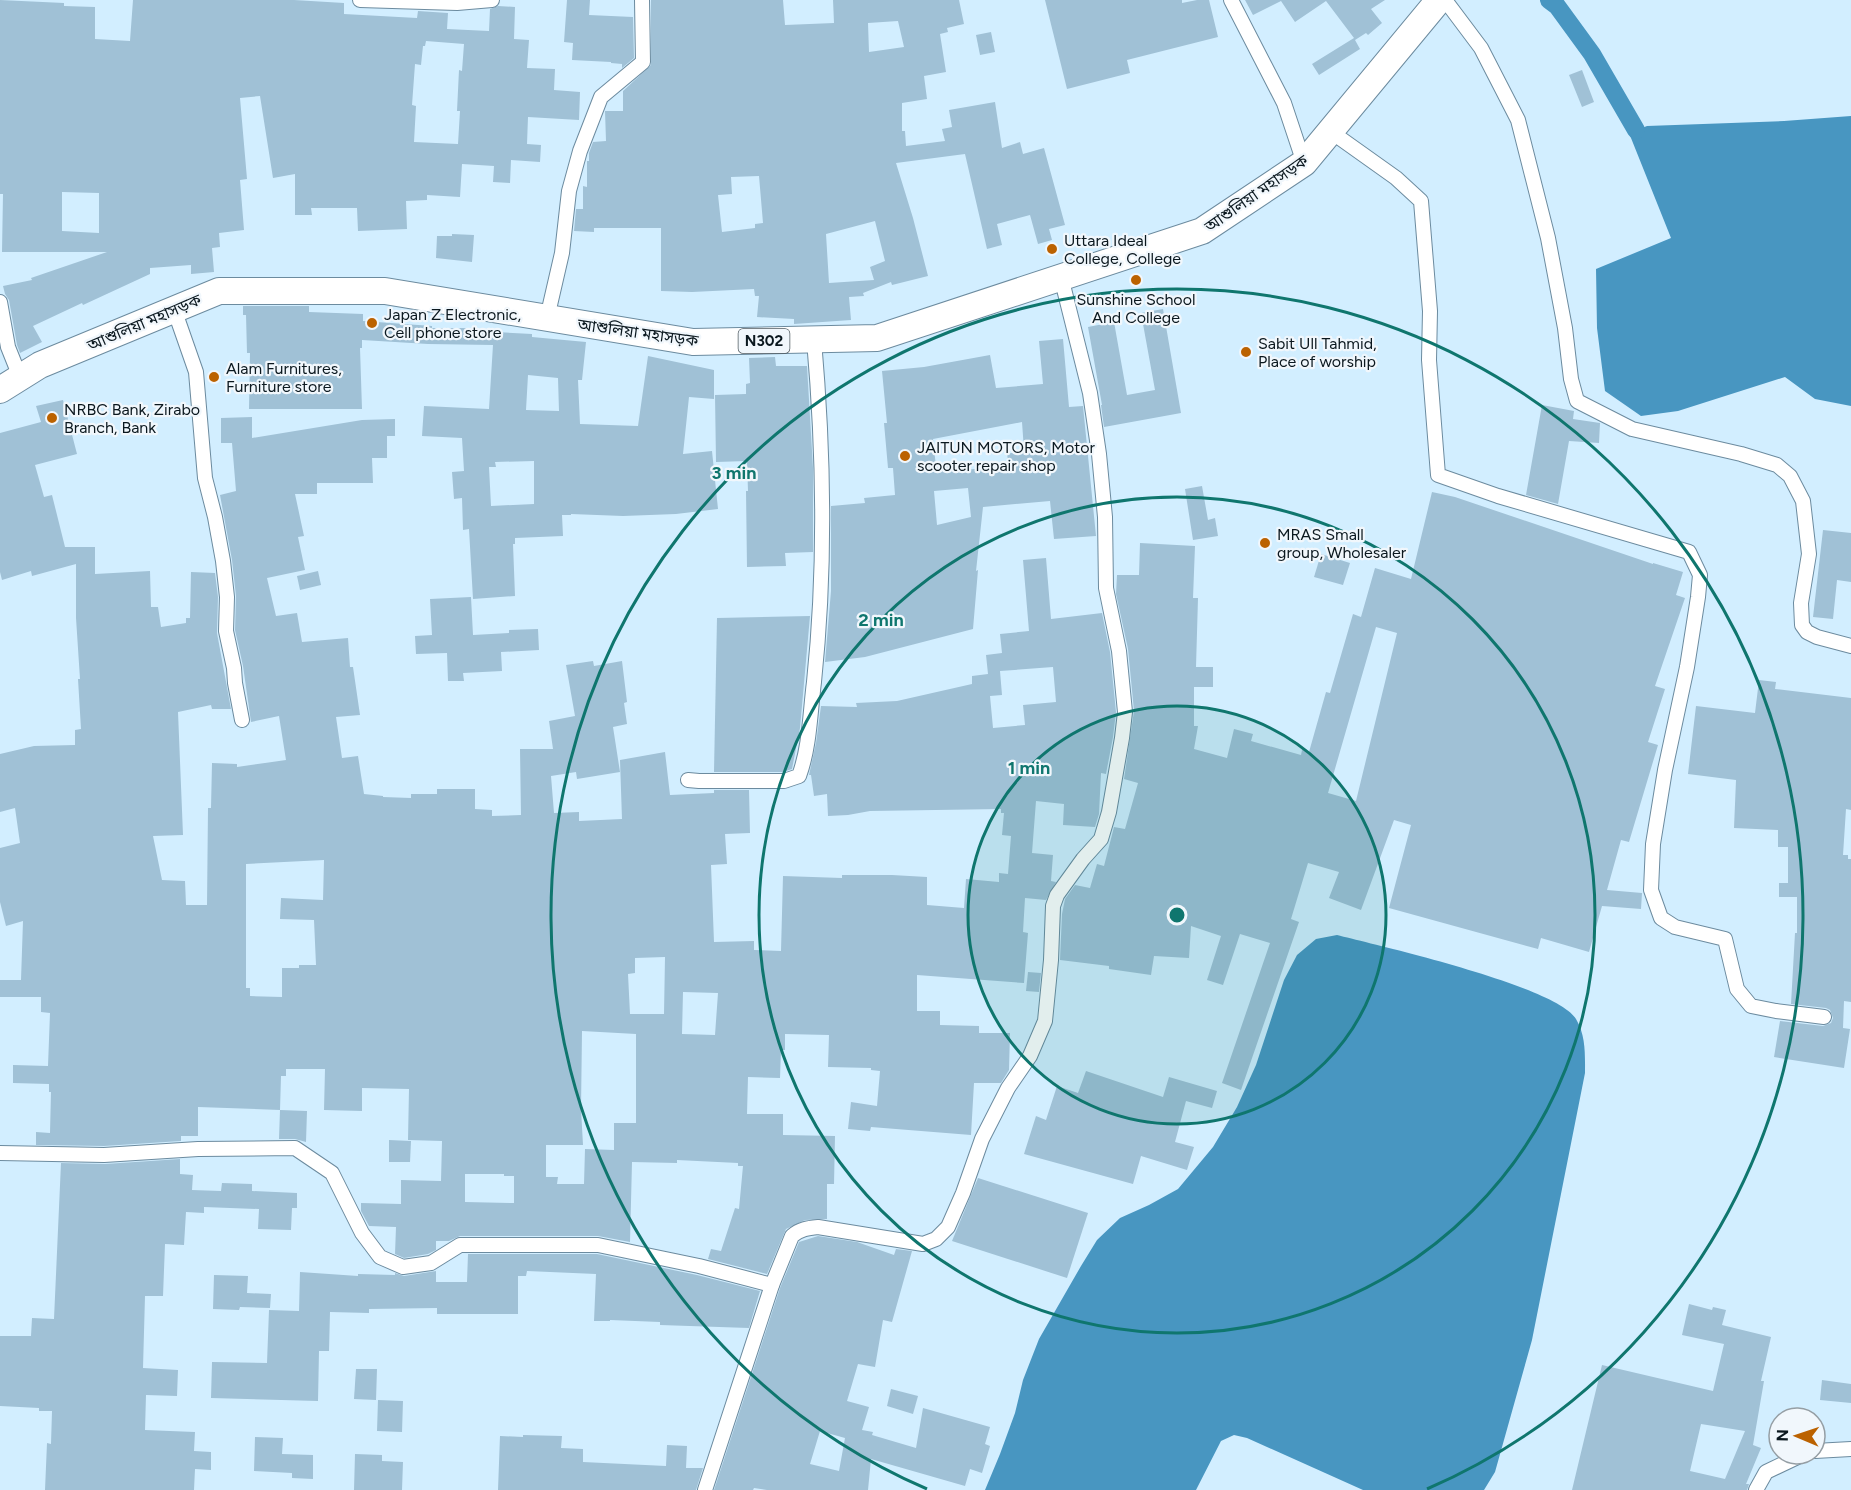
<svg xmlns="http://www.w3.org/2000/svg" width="1851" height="1490" viewBox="0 0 1851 1490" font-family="Figtree,'Noto Sans Bengali',sans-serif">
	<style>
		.water { fill: #4896c1 }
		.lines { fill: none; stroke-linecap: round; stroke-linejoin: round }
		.canal { stroke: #4896c1; stroke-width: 18 }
		.building { fill: #a0c1d6; fill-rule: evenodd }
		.street-casing { stroke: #6c8b9f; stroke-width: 16 }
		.highway-casing { stroke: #6c8b9f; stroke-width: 28 }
		.street { stroke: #fff; stroke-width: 14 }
		.highway { stroke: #fff; stroke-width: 26 }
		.ring { fill: none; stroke: #0f766e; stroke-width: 3 }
		.poi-dot { fill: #bb6200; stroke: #f1f7fc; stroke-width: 2 }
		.labels { text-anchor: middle; stroke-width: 4.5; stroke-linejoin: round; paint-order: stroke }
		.shield { fill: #f1f7fc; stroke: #505b61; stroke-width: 1.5 }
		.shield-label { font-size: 15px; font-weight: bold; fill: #0b181f }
		.street-label { font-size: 16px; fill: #0b181f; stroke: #f1f7fc }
		.poi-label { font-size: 16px; fill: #0b181f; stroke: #f1f7fc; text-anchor: start }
		.centre { fill: #0f766e; stroke: #f1f7fc; stroke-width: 3 }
		.ring-label { font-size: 18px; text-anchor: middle; font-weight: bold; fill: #0f766e; stroke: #f1f7fc; stroke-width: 4.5; stroke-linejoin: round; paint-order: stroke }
	</style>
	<rect width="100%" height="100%" fill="#d2eeff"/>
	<g class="water">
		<polygon points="1851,116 1851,406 1815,399 1785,377 1678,411 1641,416 1605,391 1597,328 1596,269 1671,238 1629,133 1647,126 1784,121"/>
		<path d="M1337,935c43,11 219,51 239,84 10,17 9,35 9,54l-53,267 -37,132 -11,18h-121l-116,-52 -13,-3 -13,6 -25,49h-211l15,-36 15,-41 8,-33 16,-41 42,-73 16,-26 23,-22 29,-13 29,-16 35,-42 24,-40 19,-42 28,-85 13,-25 19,-16z"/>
	</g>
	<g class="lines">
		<polyline class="canal" points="1549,0 1557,6 1592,54 1636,130"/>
	</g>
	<g class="building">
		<path d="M0,0l64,3v3l31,1v32l35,2 3,-41h161l50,3v11l73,4 1,-7 30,2 -1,16 42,2 1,-22 8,-3 17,1 -1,32 15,1 -2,28 28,1 -1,21 26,2 -1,28 -51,-3 -1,27 14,1 -1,17 -29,-2 -1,23 -17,-1 1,-16 -32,-2 -2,33 -33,-2v5l-21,1 1,28 -49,2 -1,-23h-46l1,7h-17v-41l-22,4 -13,-82 -20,2 7,81 -7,1 4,50 -25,3 1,14 -8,1 2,24 -23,2v-9l-41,3v6l-67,31 -1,-2 -49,23 9,16 -22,11 -3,-8 -8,-45 -4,-6 -2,-8 29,-6 -1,-2 76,-26h-105l1,-58h-3zM426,41l38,3 -2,27 -3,-1 -2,41h3l-2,33 -44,-2 2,-36 -4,-1 3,-41 6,1 2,-19h2zM62,192l37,1v40l-37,-2z"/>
		<polygon points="567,0 590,0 589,15 633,17 634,58 622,68 622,64 611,63 611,62 572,60 573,43 564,42"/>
		<path d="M651,0h132l2,25 49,-2 -1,-23h126l5,24 -17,4 1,4 -8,2 6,38 -22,4 3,23 -25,4v28h3l1,15 39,-5 -3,-12 10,-2 -3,-17 46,-8 7,46 18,-6 3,12 21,-6 21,77 -16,4 3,11 -14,4 -8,-29 -33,9 5,21 -15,4 -22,-95 -69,9 17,55 15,58 -36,9 -1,-3 -28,11 1,3 -15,1 2,23 -57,4v-5l-37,-2 2,-21h-4l-1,-7 -62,3 -31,-1v-63h-67v4l-20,-1 2,-22h7v-23l4,1v-26h2v-8l4,-11 13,-1 -1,-30h18v-20l28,-26zM898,21l6,26 -35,5 -1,-29zM759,176l4,47 -8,1v4l-33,4 -4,-37 14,-1 -1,-17zM875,221l10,40 -15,6 4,13 -45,3 -3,-49z"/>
		<polygon points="1045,0 1182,0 1182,3 1197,0 1209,0 1218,37 1127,60 1130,73 1067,89"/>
		<polygon points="1245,0 1385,0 1371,9 1382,23 1368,35 1366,33 1355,40 1360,49 1319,75 1312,64 1354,38 1326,1 1295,22 1281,1 1253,15"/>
		<polygon points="991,32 995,52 980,55 976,35"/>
		<polygon points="1582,70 1594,102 1582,107 1569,75"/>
		<polygon points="452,234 474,235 472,262 436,258 437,236 452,236"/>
		<path d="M243,306h66v6l54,2v7l69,5v2h44v3l56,3v3l54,5 -4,38h-4l2,44 58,2 10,-70 66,14v29l-25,-2 -6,57 29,-3 6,58 -42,5 -53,2 -52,-2v1h-9l1,21 -48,2v6h-2l2,52 -42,3 -4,-70 -6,1 -1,-32 -8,1 -2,-27 12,-1 -2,-33 -40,-2 2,-30 65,3 4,-64 -65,-1 -66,-4v8h-2l2,61h-113l1,-56h-3l-1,-38h-3zM528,375l30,3 1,33 -33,-1zM534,461v43l-43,2 -2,-39h7l-1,-5z"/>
		<polygon points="1163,309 1181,413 1104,427 1101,405 1102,405 1088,327 1114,322 1127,395 1155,390 1141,313"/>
		<path d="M1063,339l6,68 14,-1 13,130 -42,3 -4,-38 -67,6 -7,64 2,-1 -5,59 -108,28 -40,5 6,-71v-85l34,-3 -1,-5 31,-3 -2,-27h-5l-4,-45h3l-5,-52 42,-4 66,-12 6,33 47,-4 -4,-43zM1022,422l2,28 -17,4 2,12 -46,4v-5l-27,2 -3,-28zM968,488l3,29 -34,8 -3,-34z"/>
		<polygon points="775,357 776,366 807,366 813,468 813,552 785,553 786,566 747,567 746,491 748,491 747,461 716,462 715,395 746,394 746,384 750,383 749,358"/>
		<path d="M63,400l14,54 -42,11 9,32 8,-2 13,52h30v27l55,-3 1,36h7l3,20 25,-4v-5h4l1,-46 24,1 3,24 -1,36 14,76h-19l-1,-4 -33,7 5,123 -30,1 9,44 23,1 1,24h21l1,-97h3l1,-45 25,1v3l49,-7 -7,-44 -28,6 -8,-56 -8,-36 1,-34 -4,-36 -12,-65 16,-4 -4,-48h-11v-25l31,-1v21l110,-18 33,-1v17h-8v22h-15l1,25h-56v11h-22l9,42 -6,1 7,33 -38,8 9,38 21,-3 5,29 46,-4 2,29h3l7,48 -24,2 6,41 16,-2 6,38 19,2v1l28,1v-4h26v-5h38v20l17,1v6l29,-1 -1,-66h33l-4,-28 26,-5 -9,-51 27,-4 1,5 28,-5 5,41 -3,1 3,21 -14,3 7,45 -43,7 -1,-7 -25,4 3,37 25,-1v9l43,-2 -2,-59 45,-8 5,43 44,-2v-3h35l1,43 -25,1 2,30 -16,1 3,77 40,-1v9l27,1 2,-75 59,2v-3h50l35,2v28l37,3 2,-29 33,3v-9l9,1 3,-38 -9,-1 2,-22h-3v-4l-131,2 -22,4 -20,1 -1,-22 -13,2 -3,-21h-2l7,-32 5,-37 36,1 -1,-4 41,-2 75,-17v-8l16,-2 -2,-19 16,-2 -2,-19 29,-3 -6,-71 23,-2 5,61 51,-6 8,39 6,60 -3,25 -7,37 -5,-1 -2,41 -4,13 -32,-2 1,-21 -28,-3 -4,52 21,2 -2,26 5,1 -10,18 -21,-2 -2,34 5,1 -4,50 -107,-8v36h23v14l39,1v7h31l-1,37 -8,13h-27l-3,52 -100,-8 -1,4 -22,-2 3,-27 26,4 3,-35 -9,-1v-2l-43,-1 1,-32 -44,-1v16h-4l-1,28 -32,-1 -1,37h36v21l52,1 -1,48h-7v35l-22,1 -19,9 -19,45 -59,-15 3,-10 10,2 14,-43 4,1 4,-43h-5v-3l-61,-3v3l-45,-1 -2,80 -32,-6h-138l-11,5h-13v9l-8,4 -24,4 -9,-4 1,-27 -27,-1 -8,-15v-8l40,1v-24l40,1 1,-40 -34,-1 1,-51 -47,-1v23l-38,-1 1,-41h-39v7h-5l-1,34 -82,-3v29h-17v5l-77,5 -68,-1v-13l14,1 1,-41h-2v-8l-36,-1v-18l35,1 2,-53 -9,-1v-15h-41v-17h21l2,-59 -17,5 -6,-24v-54l20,-5 -5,-35 -15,4v-58l34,-8 41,-1v-15l6,-1 -3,-50h2l-4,-61v-54l-44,12 -1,-5 -29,9 -2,-8v-139l41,-11 -5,-16zM1053,667l3,35 -33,3 2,20 -32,3 -3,-32 12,-1 -2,-24zM324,860l-1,40 -42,-2 -1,21 34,1 2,45h-17v3h-17v29l-32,-1v-8h-4v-124zM665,957l-1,57h-34l-2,-40 7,-1v-15zM683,992l35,1 -3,42 -33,-1zM582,1031l54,3v89h-22v27l-29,-1 -1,35h-27l1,-7h-12v-32h37l-2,-36zM465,1174h39v2h10v27l-49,-1z"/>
		<polygon points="1542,405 1574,411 1573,419 1600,423 1599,443 1569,441 1558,504 1526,495"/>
		<polygon points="1202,486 1208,520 1215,518 1218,536 1193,540 1185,489"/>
		<path d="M1432,492l23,5 198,67v-1l30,9 -7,23 9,3 -30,88 10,3 -17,53 10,3 -29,97 -8,-2 -14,50 35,3 -1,16 -39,-3 -13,46 -48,-14 -3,11 -149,-41 22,-83 -17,-5 -33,90 -32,-12 10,-26 -31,-9 -17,56 8,3 -58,168 -19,-7 48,-140 -30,-9 -17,51 -16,-5 14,-44 -30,-10 -2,32 -35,-2 -3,19 -42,-6v-3l-49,-6 2,-46 3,-15 10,-14 15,3 7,-24 7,2 10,-39 11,2 13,-46 -14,-4 10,-68 -6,-62 -12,-55 1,-19h22l1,-32 55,3 -2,52h5l-2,69h17v20h-19v39h4l-4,23 33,9 7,-29 19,5 -2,7 50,14 1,-5 7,2 17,-60 4,1 23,-79 8,3 14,-49 36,11zM1376,627l21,6 -41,168 -28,-8z"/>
		<polygon points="1823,530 1851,533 1851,582 1837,580 1833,619 1813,617"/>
		<polygon points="1321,554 1350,563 1343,585 1314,577"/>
		<polygon points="318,571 321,585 300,590 297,576"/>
		<polygon points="471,597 473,635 509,633 509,630 538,629 539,650 501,652 502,671 463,673 464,681 448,681 447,653 416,654 415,636 432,635 430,599"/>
		<polygon points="810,616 800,728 792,769 783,772 714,772 717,618"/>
		<polygon points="1759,680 1776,682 1775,689 1851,698 1851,810 1846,809 1843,855 1848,855 1848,859 1851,859 1851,1002 1844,1001 1843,1028 1850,1029 1844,1068 1774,1057 1780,1021 1823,1026 1831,1023 1833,1018 1830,1010 1826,1008 1791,1004 1795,933 1797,933 1797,897 1779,897 1779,883 1788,883 1788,847 1778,847 1778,830 1734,828 1736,780 1688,774 1696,706 1755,713"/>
		<polygon points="1028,972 1041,973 1039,992 1026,991"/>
		<polygon points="1086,1071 1163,1097 1169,1077 1217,1091 1212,1108 1186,1101 1175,1142 1194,1147 1187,1170 1141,1156 1133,1184 1024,1154 1036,1116 1046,1120 1057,1086 1078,1093"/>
		<polygon points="280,1110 307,1111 306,1142 295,1139 279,1139"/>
		<polygon points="389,1140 411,1141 410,1162 389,1162"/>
		<polygon points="180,1159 180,1174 193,1175 192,1190 221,1191 222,1183 252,1184 252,1191 297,1193 297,1208 292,1208 291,1230 258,1229 259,1209 204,1207 204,1213 186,1212 184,1245 165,1244 163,1296 145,1296 143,1368 178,1370 177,1396 146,1395 145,1430 195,1432 194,1451 211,1452 211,1470 195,1469 194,1490 45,1490 47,1443 51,1444 52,1411 39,1411 39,1408 0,1406 0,1336 31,1336 32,1318 54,1319 61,1163 105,1164"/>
		<polygon points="978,1178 1088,1213 1067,1278 952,1241"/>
		<path d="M818,1236l39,6 37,13 2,-6 16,2 -20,71 -9,-2 -8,47 -17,-3 -11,37 22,6 -7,23 11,2 -1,3 44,13 7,-40 67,19 -5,17 5,2 -8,27 -12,-4 -5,17 -94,-27 -3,31h-101l-13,-2 -1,2h-39l66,-202 19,-46zM820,1431l25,7 -6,33 -29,-7z"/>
		<polygon points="468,1254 597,1254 697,1275 760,1291 749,1328 660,1325 660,1322 610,1320 610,1321 594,1321 596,1274 527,1271 526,1276 518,1276 518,1314 437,1314 437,1308 369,1309 369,1313 330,1312 329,1351 319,1351 318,1401 211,1398 212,1362 267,1363 269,1310 299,1311 300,1272 358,1276 358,1274 395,1275 395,1273 404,1276 436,1271 436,1282 467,1282"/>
		<polygon points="214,1275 248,1276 247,1293 271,1294 270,1308 240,1307 239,1310 213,1309"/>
		<path d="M1689,1304l23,6 1,-3 13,3 -4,15 49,12 -10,44h3l-11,64 8,3 -15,36h3l-2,6h-175l30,-125 111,26 11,-47 -42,-9zM1701,1424l44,7 -20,48 -35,-8z"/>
		<polygon points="356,1369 377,1369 376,1400 354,1399"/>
		<polygon points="1822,1380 1851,1384 1851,1403 1820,1400"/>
		<polygon points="891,1389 918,1396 913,1414 887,1406"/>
		<polygon points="378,1400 403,1401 402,1432 377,1431"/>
		<polygon points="523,1435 562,1436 561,1448 583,1449 583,1462 666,1466 667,1445 687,1446 686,1468 703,1468 696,1490 498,1490 500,1436 523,1437"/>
		<polygon points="255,1437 283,1438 282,1454 313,1455 313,1479 292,1478 292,1473 254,1471"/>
		<polygon points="355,1454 382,1455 382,1461 403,1462 402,1490 354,1490"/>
	</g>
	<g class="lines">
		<g class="street-casing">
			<g id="street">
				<polyline points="360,0 457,3 492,0"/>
				<polyline points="1231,0 1284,103 1304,163"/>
				<polyline points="1445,0 1481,48 1518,120 1548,238 1565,328 1571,379 1577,401 1632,429 1741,454 1777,465 1790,476 1803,501 1809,554 1801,603 1802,625 1807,632 1817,637 1851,646"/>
				<polyline points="1330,131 1396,178 1421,201 1430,311 1429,360 1438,475 1498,496 1689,552 1700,575 1698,597 1687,667 1665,770 1653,844 1651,890 1661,918 1675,927 1725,939 1737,989 1751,1006 1776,1011 1824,1017"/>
				<polyline points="0,302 8,347 20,377"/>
				<polyline points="174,309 196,372 205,478 215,517 223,561 227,597 226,631 234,668 235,683 242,720"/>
				<polyline points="547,318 562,253 569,191 580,151 601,97 643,62 642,0"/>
				<path d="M688,780l11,1h85l15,-5c11,-30 11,-63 15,-94 12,-114 10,-228 0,-342"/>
				<polyline points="0,1153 104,1155 198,1149 295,1148 332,1173 362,1233 380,1257 403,1267 431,1263 460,1245 598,1245 699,1266 772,1285"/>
				<polyline points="1815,1451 1851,1449"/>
				<path d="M705,1490l67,-205 20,-49c8,-7 16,-8 26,-9l105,17 13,-5 12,-12 15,-34 19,-54 26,-51 22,-32 15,-35 6,-61 2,-54 4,-11 26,-36 18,-20 8,-27 13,-74 3,-26 -6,-61 -13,-63 -1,-71 -6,-63 -9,-61 -29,-116"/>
				<polyline points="1756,1490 1766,1472 1804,1454"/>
			</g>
		</g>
		<g class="highway-casing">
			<polyline id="highway" points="0,390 40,365 219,291 385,291 693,342 877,338 1202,231 1304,163 1439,0"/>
		</g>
		<use href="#street" class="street"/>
		<use href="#highway" class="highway"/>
	</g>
	<circle cx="1177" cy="915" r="209" fill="#0f766e" fill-opacity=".12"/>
	<g class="ring">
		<circle cx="1177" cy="915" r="209"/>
		<circle cx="1177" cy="915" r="418"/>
		<path d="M927 1489A626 626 0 1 1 1427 1489"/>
	</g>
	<g class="poi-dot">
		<circle cx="1052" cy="249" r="6"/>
		<circle cx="1136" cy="280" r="6"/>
		<circle cx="372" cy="323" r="6"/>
		<circle cx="1246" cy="352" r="6"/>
		<circle cx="214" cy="377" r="6"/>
		<circle cx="52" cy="418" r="6"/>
		<circle cx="905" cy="456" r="6"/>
		<circle cx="1265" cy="543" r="6"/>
	</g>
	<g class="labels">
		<rect class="shield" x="738.5" y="329" width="51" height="24" rx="4.5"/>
		<g class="shield-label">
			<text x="764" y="346">N302</text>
		</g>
		<g class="street-label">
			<text transform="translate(1256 193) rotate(-35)" y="6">আশুলিয়া মহাসড়ক</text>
			<text transform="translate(144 322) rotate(-23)" y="6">আশুলিয়া মহাসড়ক</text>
			<text transform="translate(638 332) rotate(8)" y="6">আশুলিয়া মহাসড়ক</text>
		</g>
		<g class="poi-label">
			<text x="1064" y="246">Uttara Ideal<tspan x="1064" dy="18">College, College</tspan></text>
			<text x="1136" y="305" text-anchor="middle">Sunshine School<tspan x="1136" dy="18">And College</tspan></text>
			<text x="384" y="320">Japan Z Electronic,<tspan x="384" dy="18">Cell phone store</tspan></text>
			<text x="1258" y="349">Sabit Ull Tahmid,<tspan x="1258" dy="18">Place of worship</tspan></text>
			<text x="226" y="374">Alam Furnitures,<tspan x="226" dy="18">Furniture store</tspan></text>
			<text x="64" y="415">NRBC Bank, Zirabo<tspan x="64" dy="18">Branch, Bank</tspan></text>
			<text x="917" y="453">JAITUN MOTORS, Motor<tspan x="917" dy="18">scooter repair shop</tspan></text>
			<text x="1277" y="540">MRAS Small<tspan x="1277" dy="18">group, Wholesaler</tspan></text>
		</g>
	</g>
	<circle cx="1177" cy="915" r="9" class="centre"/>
	<g class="ring-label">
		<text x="734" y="479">3 min</text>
		<text x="881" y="626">2 min</text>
		<text x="1029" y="774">1 min</text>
	</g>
	<g transform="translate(1797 1436) rotate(272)"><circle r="28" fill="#f1f7fc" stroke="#959ea4" stroke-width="1.5"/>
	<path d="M0-4.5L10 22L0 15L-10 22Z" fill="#bb6200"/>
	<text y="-9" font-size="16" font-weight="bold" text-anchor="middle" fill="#0b181f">N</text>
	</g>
</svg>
